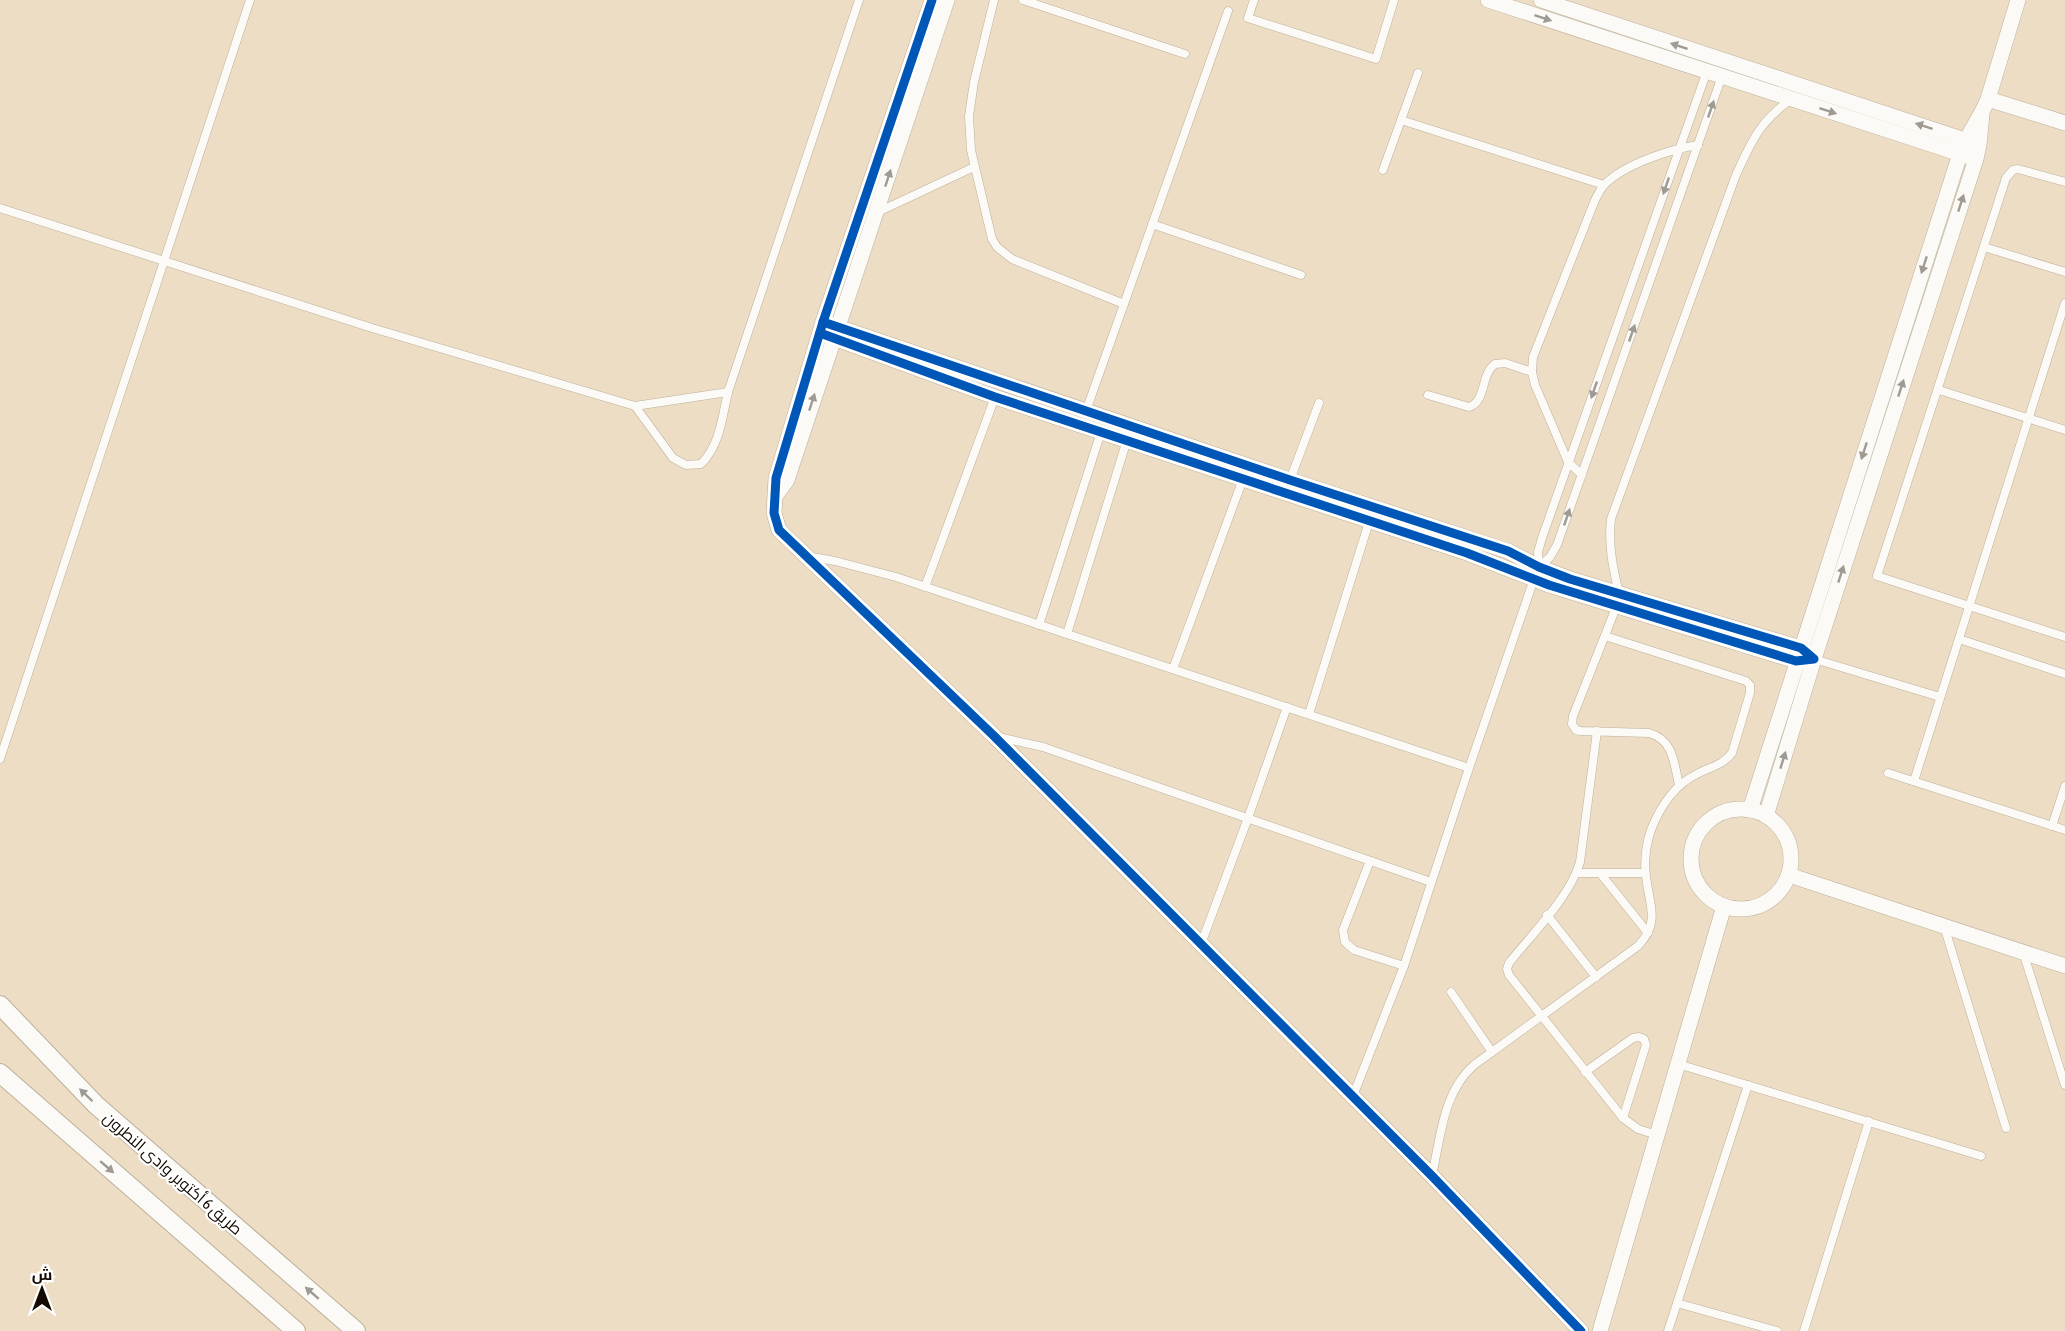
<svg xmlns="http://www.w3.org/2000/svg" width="2065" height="1331" viewBox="0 0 2065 1331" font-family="'Asap Condensed',Cairo,sans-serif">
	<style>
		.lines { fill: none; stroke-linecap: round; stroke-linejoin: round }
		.service-casing { stroke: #bcb09c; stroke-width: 9 }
		.minor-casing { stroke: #bcb09c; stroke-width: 16 }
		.tertiary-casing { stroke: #bcb09c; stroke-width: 20 }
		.service { stroke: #fcfaf6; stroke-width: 8 }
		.minor { stroke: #fcfaf6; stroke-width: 15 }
		.tertiary { stroke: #fcfaf6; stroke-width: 18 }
		.cycleway-casing { stroke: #fff; stroke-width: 13 }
		.cycleway { stroke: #0057b8; stroke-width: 9 }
		.oneway { fill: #9f9a94 }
		.labels { text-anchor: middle; stroke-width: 4.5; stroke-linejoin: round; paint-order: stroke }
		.street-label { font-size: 16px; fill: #130a00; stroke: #fff }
	</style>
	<rect width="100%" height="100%" fill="#ecddc4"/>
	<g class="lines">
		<g class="service-casing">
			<g id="service">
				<polyline points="994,0 974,82 969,116 971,150 992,239 997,247 1012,259 1124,304"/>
				<polyline points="1023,0 1185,54"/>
				<polyline points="1254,0 1248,18 1376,59 1394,0"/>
				<polyline points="1401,120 1604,185"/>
				<polyline points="1383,170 1418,73"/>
				<polyline points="2065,182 2018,169 2013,170 2006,178 1877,576 2065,637"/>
				<polyline points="0,208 372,328 635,406 728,392"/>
				<polyline points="878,212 974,167"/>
				<polyline points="1152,224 1301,275"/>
				<polyline points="1984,247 2065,272"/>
				<polyline points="1939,390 2065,430"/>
				<path d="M1428,395l41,12c18,-6 11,-32 26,-43l10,-1 27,9"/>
				<path d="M635,406l38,52 13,7 15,-1c19,-19 21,-46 27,-72l131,-392"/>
				<polyline points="1086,411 1228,11"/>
				<path d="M1582,475l-14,-13 -33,-77 -3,-13 1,-15 62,-157c3,-6 6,-12 10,-16 20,-20 66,-35 93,-39"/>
				<polyline points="1290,480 1319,403"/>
				<polyline points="812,557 835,561 896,577 1469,768"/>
				<polyline points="1539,566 1538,552 1542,538 1707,71"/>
				<polyline points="1539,567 1550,557 1557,545 1722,76"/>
				<polyline points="925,587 995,397"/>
				<path d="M1619,594c-6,-26 -11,-49 -8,-75l125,-344c16,-35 23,-52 55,-76"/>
				<path d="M1617,605l-44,111 -1,8 4,6 4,1 69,2c25,7 25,31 30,52"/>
				<polyline points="1039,625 1101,432"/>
				<polyline points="1067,634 1127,440"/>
				<polyline points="1959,639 2065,674"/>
				<polyline points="1814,659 1940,697"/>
				<polyline points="1173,669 1243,479"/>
				<polyline points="1309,714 1369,522"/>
				<path d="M1597,731l-17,131c-10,35 -48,72 -71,101l-2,6 2,6 114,143 15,11 19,6"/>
				<polyline points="998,737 1043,747 1431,882"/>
				<polyline points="0,759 250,0"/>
				<polyline points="1888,773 2065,830"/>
				<polyline points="1914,781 2065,303"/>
				<polyline points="2052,826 2065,786"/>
				<polyline points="1370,861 1343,930 1345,942 1354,950 1404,966"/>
				<polyline points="1577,873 1645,873"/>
				<polyline points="1600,873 1648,933"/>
				<polyline points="1547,915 1596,977"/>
				<polyline points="1944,926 2006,1128"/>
				<polyline points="1201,944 1248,818 1287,707"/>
				<polyline points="2023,952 2065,1085"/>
				<polyline points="1451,992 1492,1052"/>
				<polyline points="1678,1064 1981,1156"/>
				<polyline points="1585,1072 1633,1038 1639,1037 1644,1039 1646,1045 1623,1118"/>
				<polyline points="1353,1096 1404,966 1469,768 1534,579"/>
				<path d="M1432,1175c9,-39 11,-83 42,-110l164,-119c23,-24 11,-41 8,-70 -2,-15 0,-31 5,-46 9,-23 23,-45 46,-56 13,-7 26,-9 35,-21l18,-60v-8l-4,-4 -141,-45"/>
				<polyline points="1677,1303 1777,1331"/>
				<polyline points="1668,1331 1748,1085"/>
				<polyline points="1804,1331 1869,1121"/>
			</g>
		</g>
		<g class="minor-casing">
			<g id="minor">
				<polyline points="932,0 823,322 776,478 774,513 779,530 994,736 1432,1176 1581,1331"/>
				<polyline points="1488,0 1970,157"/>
				<polyline points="1541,0 1974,143"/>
				<polyline points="1988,99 2065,123"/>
				<polyline points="820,333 995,397 1467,553 1549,585 1796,661 1814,659 1801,648 1570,579 1539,567 1508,551 1290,480 823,322"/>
				<path d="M776,495l11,-15c52,-160 107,-320 160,-480"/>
				<circle cx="1741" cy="859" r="50"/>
				<path d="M1750,810l210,-656c7,-20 20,-35 28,-55l30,-99"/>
				<polyline points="1766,816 1814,659 1976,159 1979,145 1982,114"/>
				<polyline points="1789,875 2065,966"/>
				<polyline points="1600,1331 1724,906"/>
			</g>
		</g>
		<g class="tertiary-casing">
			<g id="tertiary">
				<polyline points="0,1005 96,1105 356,1331"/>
				<polyline points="0,1073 296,1331"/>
			</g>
		</g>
		<use href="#service" class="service"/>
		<use href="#minor" class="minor"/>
		<use href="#tertiary" class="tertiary"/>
		<g class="cycleway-casing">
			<g id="cycleway">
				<polyline points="932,0 823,322 776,478 774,513 779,530 994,736 1432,1176 1581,1331"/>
				<polyline points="820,333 995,397 1467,553 1549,585 1796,661 1814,659 1801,648 1570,579 1539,567 1508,551 1290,480 823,322"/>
			</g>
		</g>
		<use href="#cycleway" class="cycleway"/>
	</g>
	<defs><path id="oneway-solid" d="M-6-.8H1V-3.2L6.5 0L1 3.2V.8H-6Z" transform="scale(1.5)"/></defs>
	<g class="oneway">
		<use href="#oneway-solid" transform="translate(1543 18) rotate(18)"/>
		<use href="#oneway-solid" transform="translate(1679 46) rotate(-162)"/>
		<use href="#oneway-solid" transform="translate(1711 109) rotate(-71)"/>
		<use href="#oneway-solid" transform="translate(1828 111) rotate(18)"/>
		<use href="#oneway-solid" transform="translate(1924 126) rotate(-162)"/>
		<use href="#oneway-solid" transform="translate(888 178) rotate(-72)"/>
		<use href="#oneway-solid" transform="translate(1666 186) rotate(109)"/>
		<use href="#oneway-solid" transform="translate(1961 203) rotate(-72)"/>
		<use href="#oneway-solid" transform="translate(1924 265) rotate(108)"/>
		<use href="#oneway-solid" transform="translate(1632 333) rotate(-71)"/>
		<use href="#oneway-solid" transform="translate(1901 388) rotate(-72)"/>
		<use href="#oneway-solid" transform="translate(1594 390) rotate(109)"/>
		<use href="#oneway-solid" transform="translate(812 402) rotate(-72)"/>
		<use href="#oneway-solid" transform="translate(1864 451) rotate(108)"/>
		<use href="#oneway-solid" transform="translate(1567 517) rotate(-71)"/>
		<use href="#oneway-solid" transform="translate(1841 574) rotate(-72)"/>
		<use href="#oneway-solid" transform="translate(1783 760) rotate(-73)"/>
		<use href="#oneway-solid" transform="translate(86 1095) rotate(-136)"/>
		<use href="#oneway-solid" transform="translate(107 1167) rotate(41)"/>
		<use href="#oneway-solid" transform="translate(312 1293) rotate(-139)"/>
	</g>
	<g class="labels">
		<g class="street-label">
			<text transform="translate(173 1173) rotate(41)" y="6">طريق 6 أكتوبر, وادى النطرون</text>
		</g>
	</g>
	<g transform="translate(42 1289)" stroke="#ffffff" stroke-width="4.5" paint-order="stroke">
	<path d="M0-4.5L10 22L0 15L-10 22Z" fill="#130a00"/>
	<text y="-9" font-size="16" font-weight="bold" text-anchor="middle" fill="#130a00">ش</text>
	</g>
</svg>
